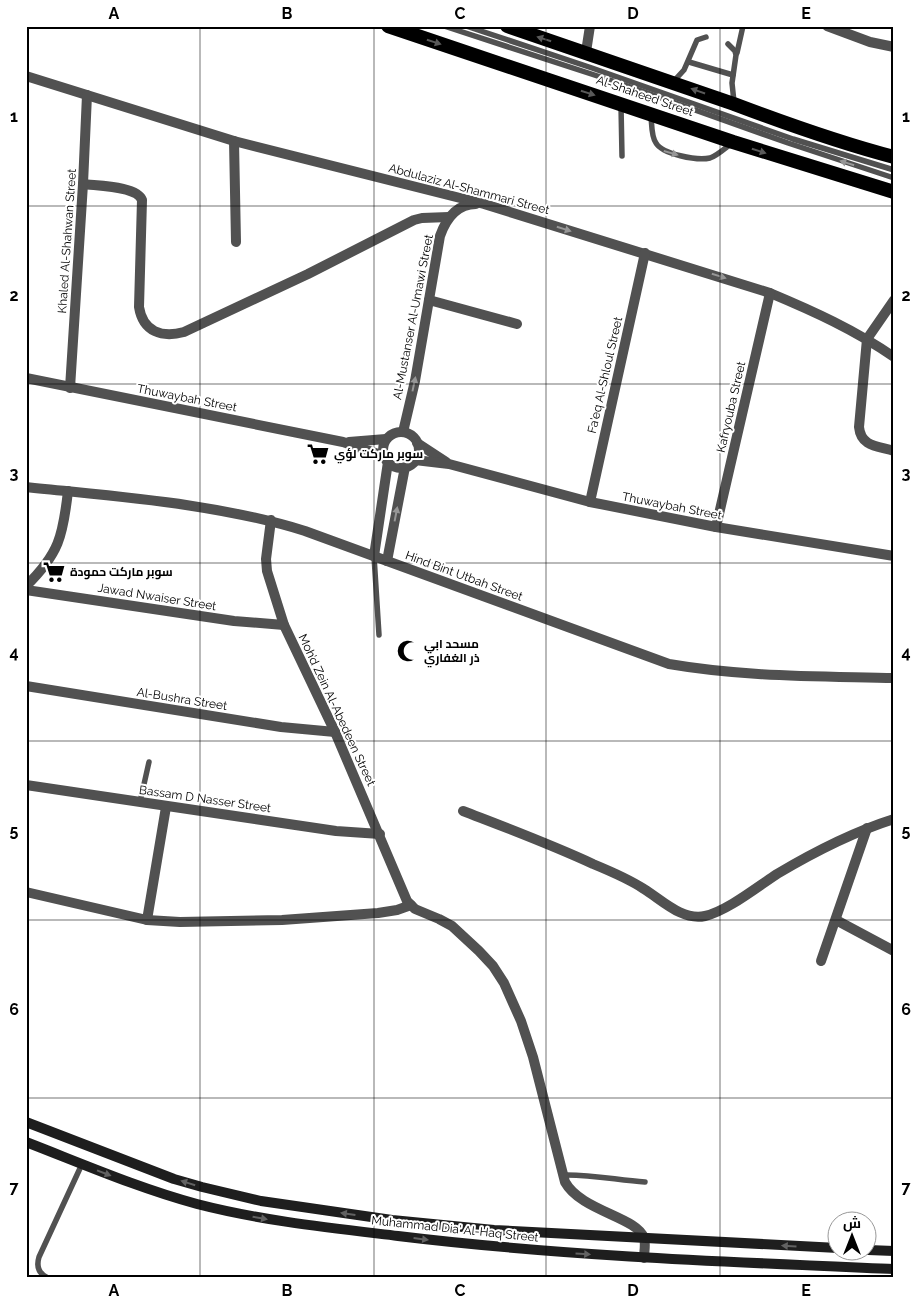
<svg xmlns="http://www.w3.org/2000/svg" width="920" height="1304" viewBox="0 0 920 1304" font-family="Raleway,Cairo,sans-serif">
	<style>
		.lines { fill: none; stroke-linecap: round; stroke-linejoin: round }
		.service { stroke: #515151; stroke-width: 5.5 }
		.minor { stroke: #515151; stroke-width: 10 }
		.tertiary { stroke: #515151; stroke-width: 10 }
		.secondary { stroke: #1e1e1e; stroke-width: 10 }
		.trunk { stroke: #000; stroke-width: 14 }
		.oneway { fill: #595959 }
		.oneway2 { fill: #979797 }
		.oneway3 { fill: #626262 }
		.grid { fill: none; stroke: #000; stroke-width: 1; stroke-opacity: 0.55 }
		.labels { text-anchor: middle; stroke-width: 4; stroke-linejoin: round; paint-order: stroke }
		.street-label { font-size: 12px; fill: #000; stroke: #fff }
		.poi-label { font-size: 12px; font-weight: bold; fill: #000; stroke: #fff; text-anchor: start }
		.neatline { fill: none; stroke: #000; stroke-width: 2 }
		.grid-label { font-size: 16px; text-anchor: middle; font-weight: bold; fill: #000 }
	</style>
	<rect width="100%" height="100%" fill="#fff"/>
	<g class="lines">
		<g class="service">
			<polyline points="444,26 622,84 788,143 894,178"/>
			<polyline points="466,26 592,68 793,139 894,170"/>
			<polyline points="728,44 735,51 736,55 732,83 734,102"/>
			<polyline points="737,53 743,26"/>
			<polyline points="689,62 733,75"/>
			<polyline points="673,82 684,70 697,40 706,37"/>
			<polyline points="621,106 622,156"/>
			<path d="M651,116c1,9 0,20 5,27 6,11 41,18 54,15 8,-3 15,-10 22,-15"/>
			<polyline points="374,556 379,635"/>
			<polyline points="140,802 149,762"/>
			<path d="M562,1175c28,-1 55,5 83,7"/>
			<path d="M48,1278c-9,-4 -12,-11 -9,-21l43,-93"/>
		</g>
		<g class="minor">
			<polyline points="586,52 590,26"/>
			<path d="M26,76l208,65 250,63 286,89c43,18 85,37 124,64"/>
			<polyline points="234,141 236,242"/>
			<path d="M83,184c15,2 54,2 59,16l-3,107c4,25 23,31 45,25l124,-58 106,-54 8,-2 27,-1"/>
			<polyline points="429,300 517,324"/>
			<path d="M894,300l-27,39 -8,88c2,20 19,19 35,24"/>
			<polyline points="70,388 83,184 87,95"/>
			<path d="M403,432l12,-51 25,-145c6,-17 17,-32 36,-32"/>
			<path d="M26,487c93,10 189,16 279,44l364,133c75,13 149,12 225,14"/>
			<polyline points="590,502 645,253"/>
			<path d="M271,520l-5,39 1,12 17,54 51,107 72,169 8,8 24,10 13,7 27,25 14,15 11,17 17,38 12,36 32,125c16,29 72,35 79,56 2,6 0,14 0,20"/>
			<polyline points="716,527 770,293"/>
			<polyline points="374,556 388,462"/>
			<polyline points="387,561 405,467"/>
			<path d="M26,586c33,-32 37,-50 42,-95"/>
			<polyline points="26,590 234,621 284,625"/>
			<polyline points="26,686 281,727 335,732"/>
			<polyline points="26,785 336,831 380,834"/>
			<path d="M463,811c44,17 87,33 130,53 17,7 36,15 51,25 18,11 38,32 61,27 22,-5 52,-29 72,-42 37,-22 76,-42 117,-55"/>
			<polyline points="26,892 147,920 180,922 282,920 378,913 397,910 411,905"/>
			<polyline points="147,920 166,807"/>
			<polyline points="836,920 894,951"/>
			<polyline points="821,961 867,828"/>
		</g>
		<g class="tertiary">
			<polyline points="827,26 870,42 894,47"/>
			<polyline points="26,378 343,442 384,456"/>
			<circle cx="401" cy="450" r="18"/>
			<polyline points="349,442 386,439"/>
			<polyline points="417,443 446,462"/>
			<polyline points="415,460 449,464 590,502 716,527 894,556"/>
		</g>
		<g class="secondary">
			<polyline points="26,1122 174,1179 202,1187 261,1201 392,1220 494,1230 838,1248"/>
			<path d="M26,1142c57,22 112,46 171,62 66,17 134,24 201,32 165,20 330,26 496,33"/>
			<polyline points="868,1250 894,1251"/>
		</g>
		<g class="trunk">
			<polyline points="388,26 733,142 894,192"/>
			<path d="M507,26l227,78c53,20 106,39 160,53"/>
		</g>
	</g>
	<defs><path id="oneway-solid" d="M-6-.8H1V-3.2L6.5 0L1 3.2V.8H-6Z" transform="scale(1.25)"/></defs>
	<g class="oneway">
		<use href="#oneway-solid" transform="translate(544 39) rotate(-162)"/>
		<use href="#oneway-solid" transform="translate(434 42) rotate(18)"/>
		<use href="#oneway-solid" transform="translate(698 91) rotate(-161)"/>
		<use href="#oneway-solid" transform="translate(588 93) rotate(18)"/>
		<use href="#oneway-solid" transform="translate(759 151) rotate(18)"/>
	</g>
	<g class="oneway2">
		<use href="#oneway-solid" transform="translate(671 153) rotate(16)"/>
		<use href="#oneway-solid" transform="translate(847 163) rotate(-162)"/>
		<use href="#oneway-solid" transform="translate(564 229) rotate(17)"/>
		<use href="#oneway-solid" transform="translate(719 276) rotate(17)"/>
		<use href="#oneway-solid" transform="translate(414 384) rotate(-78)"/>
		<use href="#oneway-solid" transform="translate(396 514) rotate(-79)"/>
	</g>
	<g class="oneway3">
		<use href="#oneway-solid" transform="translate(104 1173) rotate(21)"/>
		<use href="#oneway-solid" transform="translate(188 1183) rotate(-163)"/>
		<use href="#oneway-solid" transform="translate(348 1214) rotate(-172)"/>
		<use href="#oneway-solid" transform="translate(260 1218) rotate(10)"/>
		<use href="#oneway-solid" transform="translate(421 1239) rotate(7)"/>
		<use href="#oneway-solid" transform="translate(789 1246) rotate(-177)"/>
		<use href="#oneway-solid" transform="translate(583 1254) rotate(4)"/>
	</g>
	<path class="grid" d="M200,26v1252M374,26v1252M546,26v1252M720,26v1252M26,206h868M26,384h868M26,563h868M26,741h868M26,920h868M26,1098h868"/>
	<defs>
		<g id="supermarket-bare" transform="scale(1.725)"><path d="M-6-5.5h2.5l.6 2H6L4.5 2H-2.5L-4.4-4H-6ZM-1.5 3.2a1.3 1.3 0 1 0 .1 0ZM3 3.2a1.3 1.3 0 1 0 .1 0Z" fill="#000" stroke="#fff" stroke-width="2.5" paint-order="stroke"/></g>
		<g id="mosque-bare" transform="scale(1.725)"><path d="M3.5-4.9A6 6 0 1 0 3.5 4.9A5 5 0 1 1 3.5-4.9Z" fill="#000" stroke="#fff" stroke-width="2.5" paint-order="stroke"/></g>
	</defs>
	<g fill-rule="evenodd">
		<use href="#supermarket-bare" x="318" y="454"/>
		<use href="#supermarket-bare" x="54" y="572"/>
		<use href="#mosque-bare" x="408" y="651"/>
	</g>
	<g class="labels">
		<g class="street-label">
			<text transform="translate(645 96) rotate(19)" y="4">Al-Shaheed Street</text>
			<text transform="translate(469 189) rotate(15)" y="4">Abdulaziz Al-Shammari Street</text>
			<text transform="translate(67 241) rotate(-86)" y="4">Khaled Al-Shahwan Street</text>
			<text transform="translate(413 317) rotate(-79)" y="4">Al-Mustanser Al-Umawi Street</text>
			<text transform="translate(605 375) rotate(-77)" y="4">Fa'eq Al-Shloul Street</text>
			<text transform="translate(187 398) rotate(11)" y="4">Thuwaybah Street</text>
			<text transform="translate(731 407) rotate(-77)" y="4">Kafryouba Street</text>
			<text transform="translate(672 506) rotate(11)" y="4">Thuwaybah Street</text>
			<text transform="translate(464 576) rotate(20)" y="4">Hind Bint Utbah Street</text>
			<text transform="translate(157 597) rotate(9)" y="4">Jawad Nwaiser Street</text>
			<text transform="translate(182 699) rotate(9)" y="4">Al-Bushra Street</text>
			<text transform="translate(337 710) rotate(65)" y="4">Moh’d Zein Al-Abedeen Street</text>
			<text transform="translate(205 799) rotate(8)" y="4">Bassam D Nasser Street</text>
			<text transform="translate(455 1229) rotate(6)" y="4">Muhammad Dia' Al-Haq Street</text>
		</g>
		<g class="poi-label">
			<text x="334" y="458">سوبر ماركت لؤي</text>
			<text x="70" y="576">سوبر ماركت حمودة</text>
			<text x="424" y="648">مسحد ابي<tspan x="424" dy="14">ذر الغفاري</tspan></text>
		</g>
	</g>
	<rect width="920" height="1304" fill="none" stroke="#ffffff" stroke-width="55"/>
	<g transform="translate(852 1236)"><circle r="24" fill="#ffffff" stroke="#999999"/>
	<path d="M0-4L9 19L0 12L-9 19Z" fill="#000000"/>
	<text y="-8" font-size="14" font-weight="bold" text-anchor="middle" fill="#000000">ش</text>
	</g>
	<rect x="28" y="28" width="864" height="1248" class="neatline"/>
	<g class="grid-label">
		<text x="114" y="19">A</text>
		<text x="287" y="19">B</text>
		<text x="460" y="19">C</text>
		<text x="633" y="19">D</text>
		<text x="806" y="19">E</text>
		<text x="14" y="122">1</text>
		<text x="906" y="122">1</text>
		<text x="14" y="301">2</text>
		<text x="906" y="301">2</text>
		<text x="14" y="479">3</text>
		<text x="906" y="479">3</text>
		<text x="14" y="658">4</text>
		<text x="906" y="658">4</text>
		<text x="14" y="836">5</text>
		<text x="906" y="836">5</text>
		<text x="14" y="1015">6</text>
		<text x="906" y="1015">6</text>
		<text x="14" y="1193">7</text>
		<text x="906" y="1193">7</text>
		<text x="114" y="1296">A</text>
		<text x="287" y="1296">B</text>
		<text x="460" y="1296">C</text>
		<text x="633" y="1296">D</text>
		<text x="806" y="1296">E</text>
	</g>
</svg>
